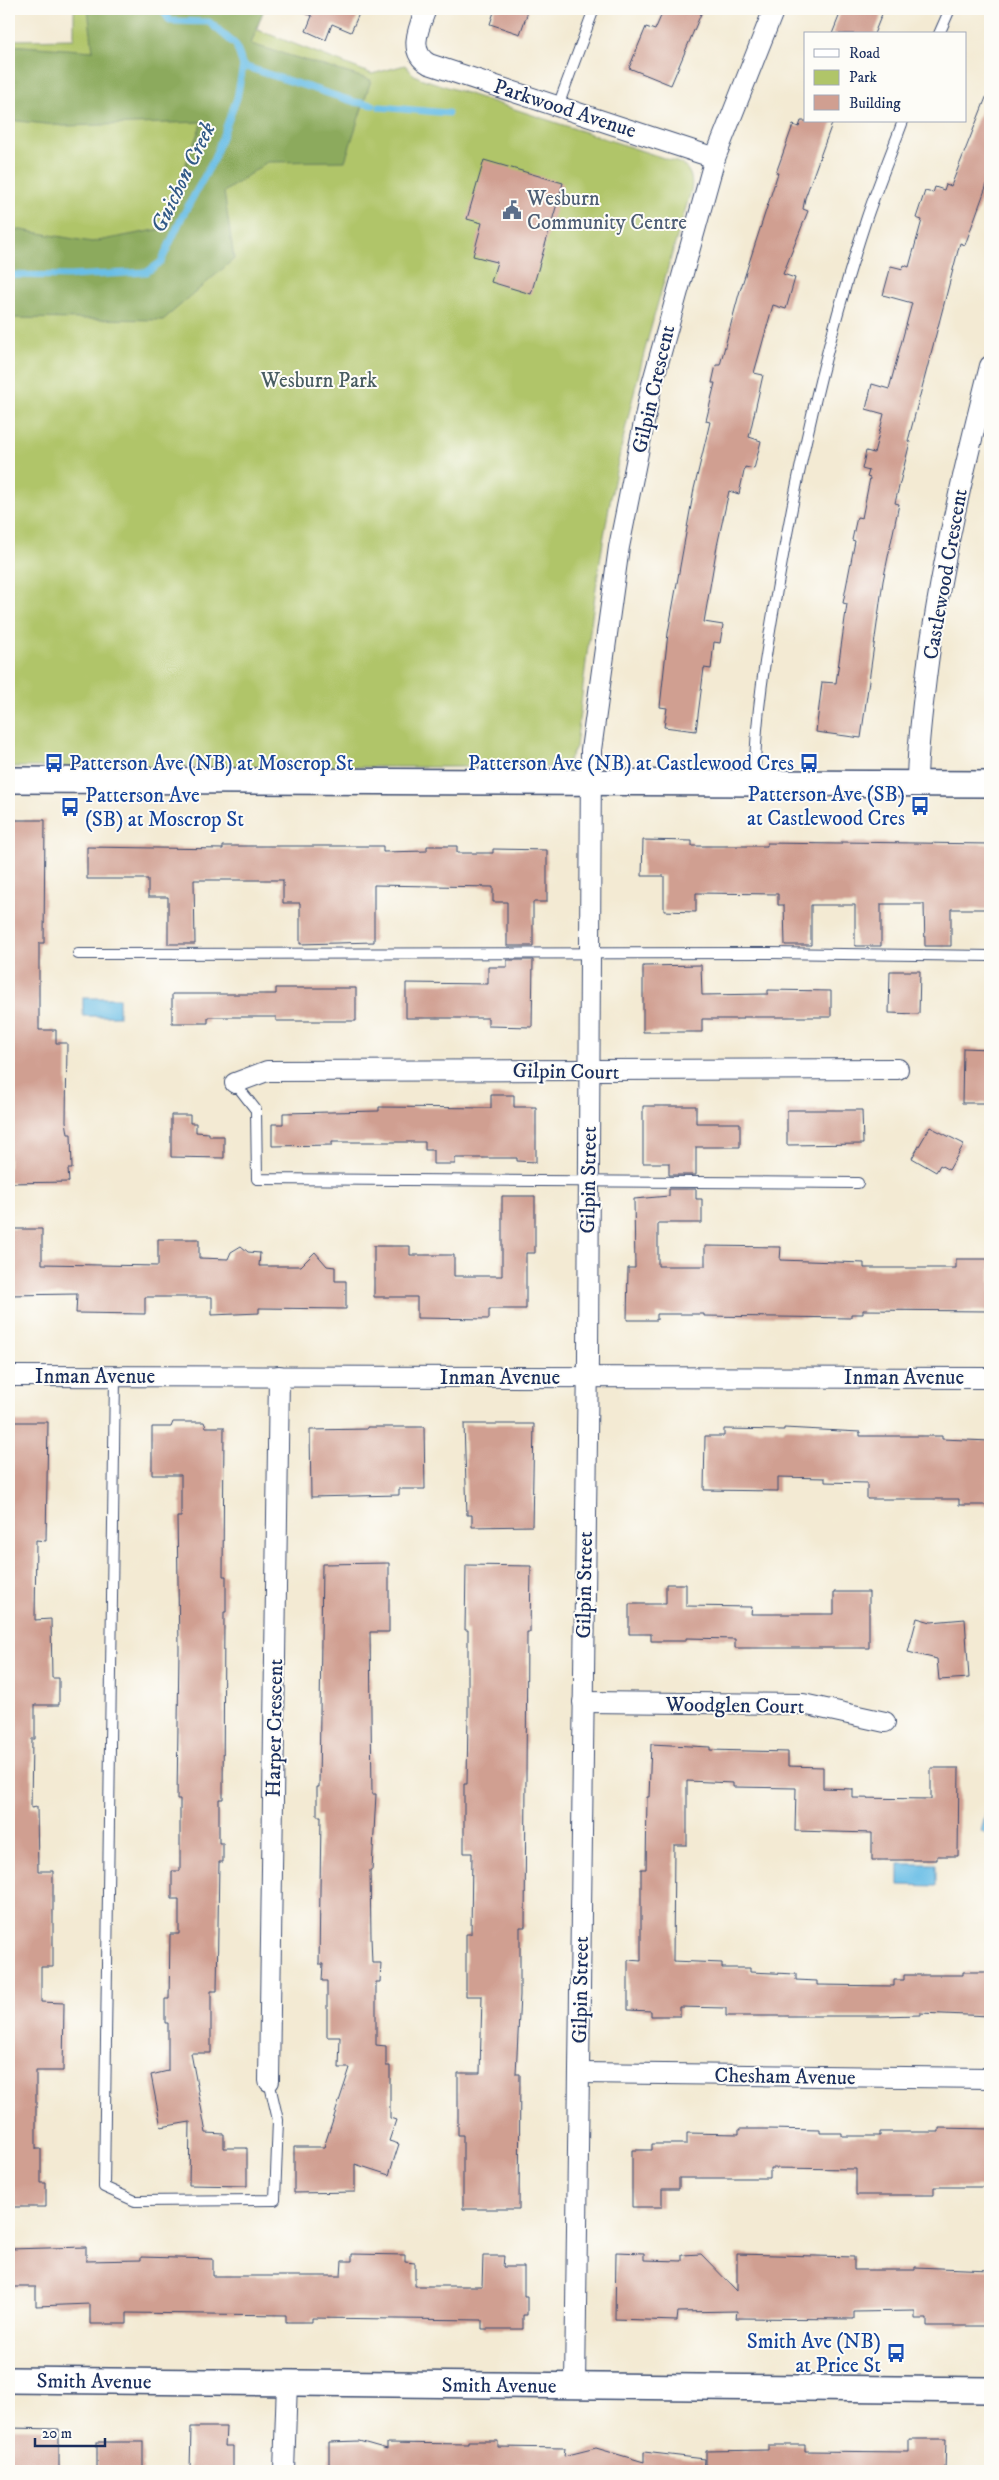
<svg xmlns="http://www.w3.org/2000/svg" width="999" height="2480" viewBox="0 0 999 2480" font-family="'IM FELL DW Pica',serif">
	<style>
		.green { fill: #b0c569; stroke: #667a64 }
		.forest { fill: #8caa5d; stroke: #546c5e }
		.water { fill: #69bee6; stroke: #4276a2 }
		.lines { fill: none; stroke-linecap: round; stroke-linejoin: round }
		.stream { stroke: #69bee6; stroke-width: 7 }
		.building { fill: #d09f91 }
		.service-casing { stroke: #3b4b70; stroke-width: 12 }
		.minor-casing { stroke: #3b4b70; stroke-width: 22 }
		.tertiary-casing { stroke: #3b4b70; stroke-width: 28 }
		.service { stroke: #fff; stroke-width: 10 }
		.minor { stroke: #fff; stroke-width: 20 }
		.tertiary { stroke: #fff; stroke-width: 25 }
		.labels { text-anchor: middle; stroke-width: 4; stroke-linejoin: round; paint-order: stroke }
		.street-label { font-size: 21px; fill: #1b2f5e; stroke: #fdfcf7 }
		.service-label { font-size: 21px; fill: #4e5e75; stroke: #fdfcf7; text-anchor: start }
		.park-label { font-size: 21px; fill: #485c61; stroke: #fdfcf7 }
		.transit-label { font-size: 21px; fill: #164399; stroke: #fdfcf7; text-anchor: end }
		.water-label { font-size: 22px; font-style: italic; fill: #325a87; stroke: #fdfcf7 }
	</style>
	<rect width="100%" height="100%" fill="#fdfcf7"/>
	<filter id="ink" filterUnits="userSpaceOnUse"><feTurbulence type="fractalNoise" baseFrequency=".02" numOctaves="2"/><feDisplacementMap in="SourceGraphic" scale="10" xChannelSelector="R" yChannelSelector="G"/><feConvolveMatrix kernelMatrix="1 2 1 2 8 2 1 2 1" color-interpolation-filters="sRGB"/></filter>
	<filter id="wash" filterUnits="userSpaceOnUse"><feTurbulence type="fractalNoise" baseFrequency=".0096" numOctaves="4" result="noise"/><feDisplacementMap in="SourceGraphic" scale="20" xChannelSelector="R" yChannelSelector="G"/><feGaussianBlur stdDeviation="1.12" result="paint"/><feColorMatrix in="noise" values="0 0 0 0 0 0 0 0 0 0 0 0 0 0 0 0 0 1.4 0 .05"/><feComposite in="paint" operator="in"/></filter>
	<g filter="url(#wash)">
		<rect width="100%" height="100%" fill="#f3ead3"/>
		<path class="green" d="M74,9h177l-6,16 127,49 33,-9 8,9 7,4 262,86c9,7 11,16 9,27 -32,104 -62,209 -82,316 -14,79 -24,160 -33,240l-9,16 -11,4h-547v-727l65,-1z"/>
		<polygon class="forest" points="88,9 264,9 251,44 371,80 345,161 267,162 224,192 234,259 163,320 9,318 9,228 92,242 161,229 202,122 64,126 9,120 9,45 93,51"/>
		<g class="water">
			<rect x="83" y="998" width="36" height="18"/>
			<polygon points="990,1804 990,1835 981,1832 987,1806"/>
			<polygon points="899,1864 936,1864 936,1886 899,1885"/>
		</g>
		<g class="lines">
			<g class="stream">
				<polyline points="243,66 355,102 373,105"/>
				<polyline points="380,107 448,113"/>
				<polyline points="11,275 70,276 147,272 161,262 182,217 213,161 237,98 243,66 236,45 209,22 170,21 162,9"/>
			</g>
		</g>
		<g id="blocks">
			<g class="building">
				<polygon points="295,9 361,9 351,32 332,24 326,40 306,31 312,16"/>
				<polygon points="495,9 529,9 520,34 490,24"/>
				<polygon points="664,9 703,9 671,85 629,68 646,27 655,30"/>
				<polygon points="842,9 884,9 874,34 832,34"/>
				<polygon points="989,90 990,176 965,245 960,243 908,441 910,442 895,503 899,504 883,581 861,738 816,732 822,682 836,683 847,604 843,603 855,541 852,540 857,517 862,518 870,478 867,477 869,471 862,469 866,451 874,453 884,414 866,409 872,384 889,389 912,303 883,295 891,266 903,269 904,265 909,267 922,220 916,218 925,191 933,193 935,187 944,190 946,184 951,186"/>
				<polygon points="801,121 833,121 805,198 803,209 808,211 783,274 795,278 786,309 773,305 754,373 763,375 749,437 761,441 754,469 745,467 739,494 729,491 717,546 704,622 723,625 720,643 714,642 711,669 704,668 696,731 664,727 667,708 660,707 668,633 694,489 710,422 706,421 715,383 712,383 716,365 720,365 739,294 778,173 776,173 793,125 799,127"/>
				<polygon points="484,160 563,183 531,294 491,282 497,262 473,256 482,223 467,219"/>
				<polygon points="9,820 45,820 44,943 39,943 39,1030 56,1030 56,1043 67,1043 66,1121 68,1134 71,1134 72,1169 68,1169 69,1182 9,1183"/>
				<polygon points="643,840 692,841 692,846 767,846 767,843 841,844 841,842 990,844 990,909 951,909 951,946 925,946 924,904 881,904 881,946 855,946 855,905 811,905 811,945 785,945 784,905 778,905 778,894 696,893 696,912 664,911 664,876 642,876"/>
				<polygon points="223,846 383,846 383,852 427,851 427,846 457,846 457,853 493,853 493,849 547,850 547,902 533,902 533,946 507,946 507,902 493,902 493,887 374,885 374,942 300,944 300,903 283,903 283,880 194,880 195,944 168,944 168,897 148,897 148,879 87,879 87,847 223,849"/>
				<polygon points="507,960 533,960 532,1027 488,1026 488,1018 406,1018 406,983 488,984 488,967 507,967"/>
				<polygon points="701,965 702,995 768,994 768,990 831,991 831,1017 743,1017 743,1019 702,1019 702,1032 643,1032 643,966"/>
				<polygon points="890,971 920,971 919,1014 889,1013"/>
				<polygon points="276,988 356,988 356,1021 276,1021 276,1017 208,1017 208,1023 172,1023 172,994 276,994"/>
				<polygon points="963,1048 990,1049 990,1103 962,1103"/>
				<polygon points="491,1095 514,1095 514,1107 536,1107 536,1162 517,1161 517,1158 455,1158 455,1164 433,1164 433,1150 425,1150 425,1142 332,1142 332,1145 272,1146 272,1124 283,1124 283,1113 379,1111 379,1107 491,1108"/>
				<polygon points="643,1106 696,1106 696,1123 740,1123 740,1147 696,1147 696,1175 669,1175 669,1163 643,1163"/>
				<polygon points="787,1110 862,1110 863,1144 787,1145"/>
				<polygon points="171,1115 190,1115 190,1123 196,1123 196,1132 209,1133 209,1136 224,1136 224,1158 171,1157"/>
				<polygon points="930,1127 964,1144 949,1170 940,1165 936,1172 912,1158"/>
				<polygon points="669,1189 696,1189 696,1199 702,1199 702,1223 658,1223 658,1266 705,1266 705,1246 781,1247 780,1260 864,1263 864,1268 956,1268 956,1259 990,1259 990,1311 863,1310 863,1314 851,1314 851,1318 704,1316 704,1314 657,1314 657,1320 627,1320 628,1268 635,1268 634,1199 669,1196"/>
				<polygon points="502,1196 535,1196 535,1253 526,1253 526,1309 489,1309 489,1319 417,1318 417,1297 374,1297 374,1246 410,1246 410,1255 454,1255 454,1276 502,1276"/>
				<polygon points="9,1229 42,1229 42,1264 158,1266 158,1239 199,1239 199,1258 228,1259 231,1252 241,1246 248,1252 260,1253 259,1266 301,1266 315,1252 327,1266 335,1267 335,1281 346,1281 346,1309 259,1308 259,1313 212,1315 212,1297 145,1297 145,1314 76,1313 77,1294 9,1295"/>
				<polygon points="9,1422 48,1422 46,1541 36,1540 35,1620 51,1619 52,1678 59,1678 59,1705 35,1705 35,1739 32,1739 31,1808 37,1807 38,1871 53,1871 53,1967 41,1967 41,2002 64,2003 63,2071 36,2071 36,2149 41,2149 41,2183 46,2183 46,2207 9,2207"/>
				<polygon points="173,1422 204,1422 206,1427 224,1427 223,1576 226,1576 226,1612 224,1612 223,1799 219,1799 219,1843 223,1843 223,1862 219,1862 217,1991 211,1991 211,2053 191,2053 206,2133 224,2134 224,2148 247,2148 247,2186 189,2185 190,2122 161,2127 151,2075 168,2071 168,2023 165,2023 165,1999 169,1999 170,1934 179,1934 179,1899 172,1899 172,1871 180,1871 180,1799 177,1799 179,1648 177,1517 181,1517 181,1475 152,1475 152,1427 171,1427"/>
				<polygon points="464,1424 534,1424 532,1526 472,1527 472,1515 467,1515"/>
				<polygon points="367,1427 424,1427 425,1489 399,1489 399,1495 311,1497 310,1430 367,1429"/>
				<polygon points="784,1428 860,1432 860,1436 942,1436 942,1439 990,1441 990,1505 959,1505 959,1499 867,1499 867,1483 825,1482 825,1478 778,1477 778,1491 704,1490 705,1436 724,1436 724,1429 784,1430"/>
				<polygon points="389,1563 389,1632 370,1632 372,1794 376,1794 372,1870 370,1870 371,1937 372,1963 381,1963 380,1982 376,1982 376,2045 386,2046 386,2066 390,2066 390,2118 396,2120 389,2141 399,2144 389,2175 355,2164 355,2192 294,2193 294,2147 324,2147 350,2068 339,2068 340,2037 327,2037 327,1981 322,1981 323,1964 319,1964 321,1816 317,1816 317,1787 319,1787 322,1564"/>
				<polygon points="466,1565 531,1566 530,1632 527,1632 525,1927 520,1927 520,1995 516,2074 520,2074 519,2209 463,2209 463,2135 458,2135 458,2073 480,2073 482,1996 466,1996 466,1934 471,1934 472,1853 464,1853 464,1784 467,1784 468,1713 468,1630 465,1630"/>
				<polygon points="666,1584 686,1584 686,1606 752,1607 751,1614 834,1614 834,1592 869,1592 869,1648 735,1648 735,1639 686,1638 686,1641 651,1641 651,1634 629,1634 629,1604 666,1604"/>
				<polygon points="917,1618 931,1622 965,1619 969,1678 939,1680 937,1659 908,1652"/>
				<polygon points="651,1744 710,1747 710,1750 788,1752 788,1766 823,1767 823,1788 853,1789 853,1798 931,1799 931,1768 959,1768 958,1856 937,1856 937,1860 872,1860 872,1833 795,1831 796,1788 733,1787 733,1783 687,1781 687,1845 674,1845 673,1961 722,1963 722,1968 750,1968 750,1972 796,1974 796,1980 817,1981 817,1985 894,1986 894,1980 904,1980 904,1975 963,1975 963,1972 990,1972 990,2016 920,2013 920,2015 881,2016 726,2016 726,2008 680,2007 680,2016 651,2016 651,2011 628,2010 628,1960 641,1961 641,1869 646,1869 647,1797 649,1797"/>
				<polygon points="939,2128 990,2129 990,2187 934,2187 934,2195 856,2195 856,2169 770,2168 770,2178 679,2178 679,2189 662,2189 662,2207 632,2207 632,2150 652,2150 652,2144 687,2144 687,2133 739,2134 739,2129 768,2129 820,2130 820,2133 842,2133 842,2136 880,2136 880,2132 939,2132"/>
				<polygon points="86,2247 86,2261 141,2260 141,2257 213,2259 213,2276 341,2276 342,2261 352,2261 352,2254 405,2255 405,2262 415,2263 415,2286 482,2286 483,2256 504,2256 503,2267 524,2267 524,2296 527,2296 527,2315 523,2315 523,2329 482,2329 482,2320 312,2318 312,2322 286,2322 286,2315 127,2313 127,2324 90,2324 90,2304 36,2306 36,2287 9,2287 9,2249"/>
				<polygon points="616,2252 644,2253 644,2260 682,2261 682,2255 701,2254 737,2291 737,2254 854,2257 854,2270 915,2270 915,2267 990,2270 990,2326 927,2326 927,2319 915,2319 915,2311 854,2312 854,2319 736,2318 737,2311 678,2312 677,2321 615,2319"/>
				<polygon points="191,2427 226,2427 225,2446 233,2446 233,2471 190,2471"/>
				<polygon points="9,2428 59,2429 59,2471 9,2471"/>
				<polygon points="909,2439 946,2439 945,2471 706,2471 706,2451 768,2450 768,2445 805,2445 805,2451 909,2452"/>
				<polygon points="359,2441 387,2449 387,2443 468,2444 468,2441 498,2441 498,2447 565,2448 564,2456 596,2448 644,2462 644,2452 705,2459 704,2471 329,2471 329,2442"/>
				<rect x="97" y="2442" width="46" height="29"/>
			</g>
		</g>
	</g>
	<g filter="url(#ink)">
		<use href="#blocks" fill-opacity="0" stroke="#3b4b70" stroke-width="1"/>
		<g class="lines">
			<g class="service-casing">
				<g id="service">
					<polyline points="939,34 950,9"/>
					<polyline points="558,106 594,9"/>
					<path d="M755,783c-1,-64 12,-136 23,-199 21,-123 49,-245 88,-364 11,-33 25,-66 37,-99"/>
					<polyline points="78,954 769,953 990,956"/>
					<polyline points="235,1083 256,1110 257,1179 858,1183"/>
					<polyline points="115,1376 104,2187 135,2201 275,2200 278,2120 269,2081"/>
				</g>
			</g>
			<g class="minor-casing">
				<g id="minor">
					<path d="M426,9c-7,18 -19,43 3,55l286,94"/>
					<path d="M917,784c0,-36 5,-71 9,-106 13,-106 38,-209 64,-312"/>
					<polyline points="235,1083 267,1071 898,1069"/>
					<polyline points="9,1376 990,1378"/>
					<polyline points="583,1702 803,1704 885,1722"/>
					<polyline points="579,2073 990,2078"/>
					<polyline points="269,2081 279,1376"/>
					<polyline points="575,2386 588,1358 591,750 619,547 651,388 715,158 774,9"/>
					<polyline points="284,2471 287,2382"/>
				</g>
			</g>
			<g class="tertiary-casing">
				<g id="tertiary">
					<polyline points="9,780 990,784"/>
					<path id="s1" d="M9,2380l981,10"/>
				</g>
			</g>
			<use href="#service" class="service"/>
			<use href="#minor" class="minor"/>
			<use href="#tertiary" class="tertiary"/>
		</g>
	</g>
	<defs>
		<g id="civic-bare" transform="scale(1.5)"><path d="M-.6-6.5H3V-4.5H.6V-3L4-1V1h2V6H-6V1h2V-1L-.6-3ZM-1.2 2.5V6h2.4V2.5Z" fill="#5c6f8a" stroke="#fdfcf7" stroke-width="2.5" paint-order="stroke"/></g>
		<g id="bus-bare" transform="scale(1.5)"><path d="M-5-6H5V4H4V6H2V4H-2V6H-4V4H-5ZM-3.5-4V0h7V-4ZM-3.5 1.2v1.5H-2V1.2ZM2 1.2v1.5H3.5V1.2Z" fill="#1a4fb4" stroke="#fdfcf7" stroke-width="2.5" paint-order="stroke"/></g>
	</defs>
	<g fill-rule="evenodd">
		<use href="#civic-bare" x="512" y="210"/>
		<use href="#bus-bare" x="54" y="763"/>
		<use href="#bus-bare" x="809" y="763"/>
		<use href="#bus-bare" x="920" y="806"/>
		<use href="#bus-bare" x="70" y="807"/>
		<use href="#bus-bare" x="896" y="2353"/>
	</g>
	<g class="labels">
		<g class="street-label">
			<text transform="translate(565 108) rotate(18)" y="7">Parkwood Avenue</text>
			<text transform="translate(653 389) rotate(-77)" y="7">Gilpin Crescent</text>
			<text transform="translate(945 574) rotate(-80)" y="7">Castlewood Crescent</text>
			<text transform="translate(566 1071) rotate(1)" y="7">Gilpin Court</text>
			<text transform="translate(588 1180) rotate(-89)" y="7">Gilpin Street</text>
			<text x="95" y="1383">Inman Avenue</text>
			<text x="500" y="1384">Inman Avenue</text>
			<text x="904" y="1384">Inman Avenue</text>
			<text transform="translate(584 1585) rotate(-89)" y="7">Gilpin Street</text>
			<text transform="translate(735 1705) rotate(1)" y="7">Woodglen Court</text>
			<text transform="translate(274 1728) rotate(-89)" y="7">Harper Crescent</text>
			<text transform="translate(580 1990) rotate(-89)" y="7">Gilpin Street</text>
			<text transform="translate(785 2076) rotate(1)" y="7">Chesham Avenue</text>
			<text dy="7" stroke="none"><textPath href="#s1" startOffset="85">Smith Avenue</textPath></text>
			<text dy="7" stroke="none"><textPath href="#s1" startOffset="490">Smith Avenue</textPath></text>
		</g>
		<g class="service-label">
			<text x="527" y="205">Wesburn<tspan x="527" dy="24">Community Centre</tspan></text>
		</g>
		<g class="park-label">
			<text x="319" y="387">Wesburn Park</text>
		</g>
		<g class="transit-label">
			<text x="69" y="770" text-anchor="start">Patterson Ave (NB) at Moscrop St</text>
			<text x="794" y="770">Patterson Ave (NB) at Castlewood Cres</text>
			<text x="905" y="801">Patterson Ave (SB)<tspan x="905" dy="24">at Castlewood Cres</tspan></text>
			<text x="85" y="802" text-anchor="start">Patterson Ave<tspan x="85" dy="24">(SB) at Moscrop St</tspan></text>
			<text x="881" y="2348">Smith Ave (NB)<tspan x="881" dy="24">at Price St</tspan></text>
		</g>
		<g class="water-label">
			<text transform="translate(182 177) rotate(-64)" y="8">Guichon Creek</text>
		</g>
	</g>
	<rect width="999" height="2480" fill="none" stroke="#fdfcf7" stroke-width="30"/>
	<rect x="804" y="32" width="162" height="90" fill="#fdfcf7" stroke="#a3aaba"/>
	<rect x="814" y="49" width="25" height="8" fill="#ffffff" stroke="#a3aaba"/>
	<text x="849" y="58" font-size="15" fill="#1b2f5e">Road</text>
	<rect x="814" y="70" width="25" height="15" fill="#b0c569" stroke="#a3aaba"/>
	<text x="849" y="82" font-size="15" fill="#1b2f5e">Park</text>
	<rect x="814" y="95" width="25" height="15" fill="#d09f91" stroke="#a3aaba"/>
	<text x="849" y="108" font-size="15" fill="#1b2f5e">Building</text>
	<path d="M35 2438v8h70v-8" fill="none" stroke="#1b2f5e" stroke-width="2.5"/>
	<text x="42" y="2438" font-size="15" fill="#1b2f5e" stroke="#fdfcf7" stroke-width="4" paint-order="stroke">20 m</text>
</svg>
